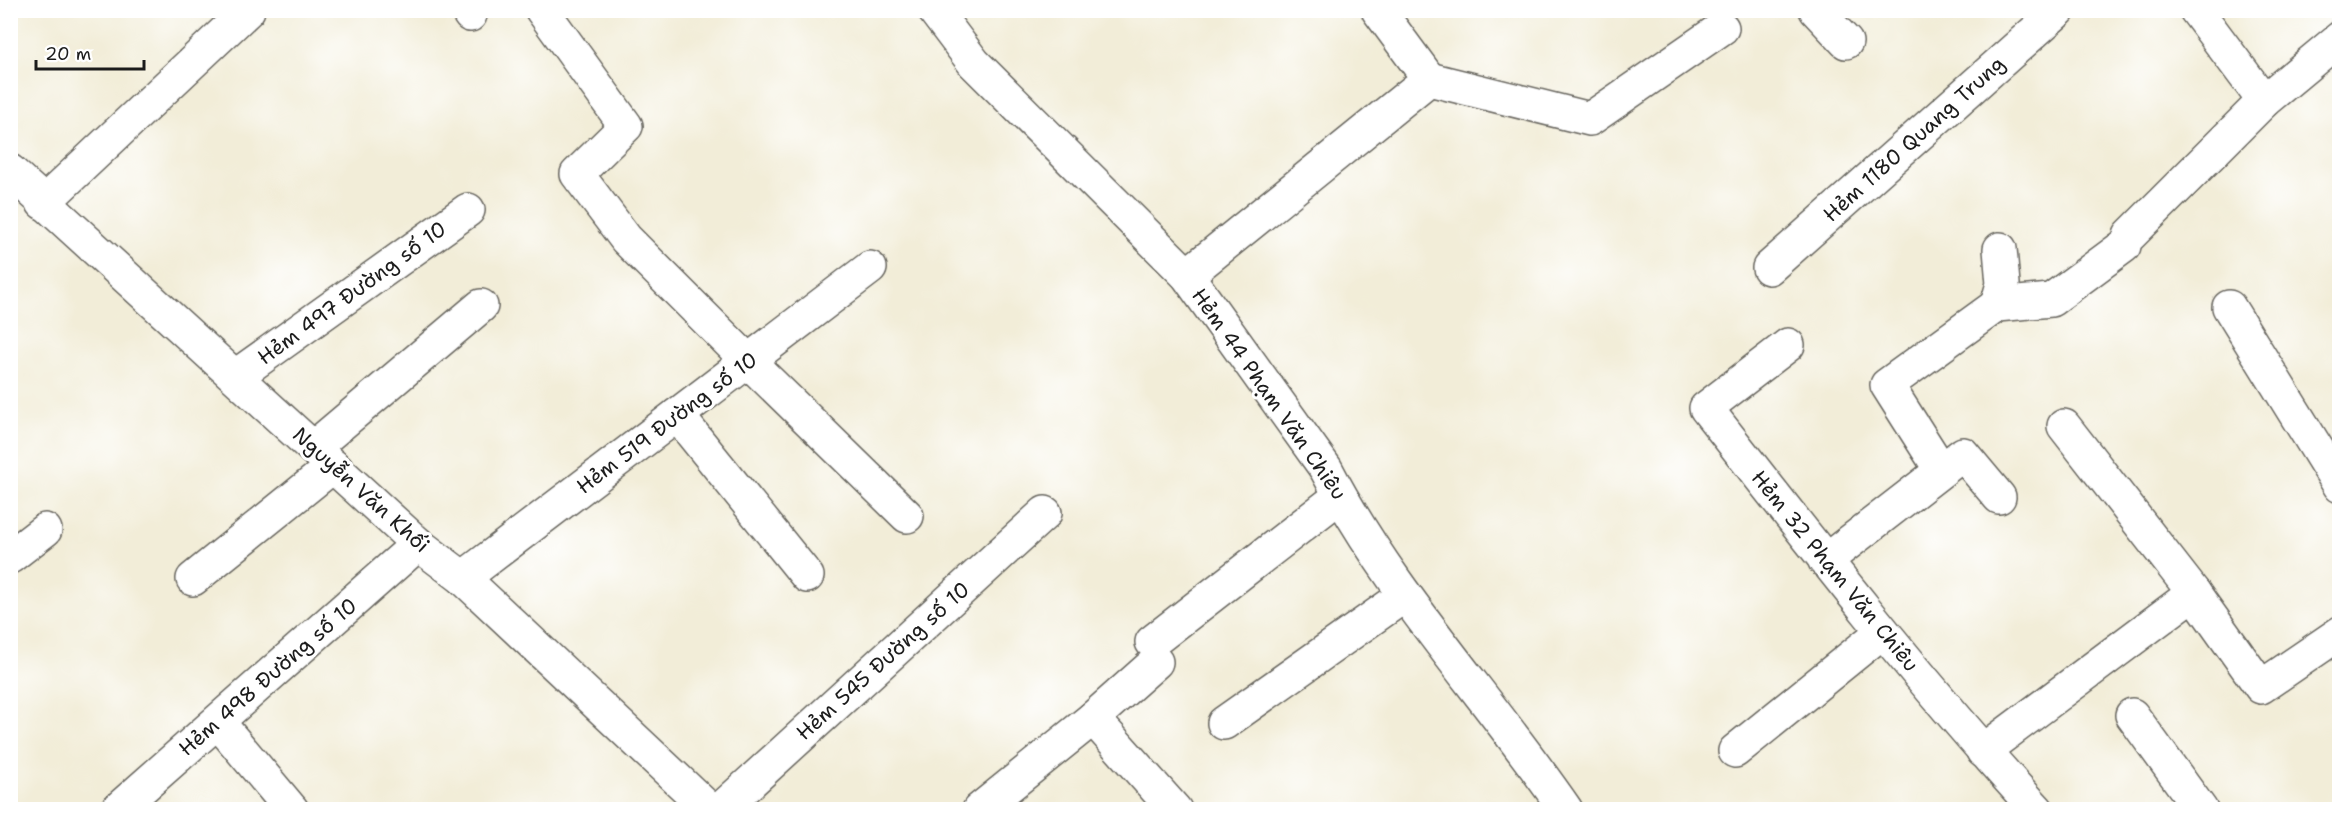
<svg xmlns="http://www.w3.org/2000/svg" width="2350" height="820" viewBox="0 0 2350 820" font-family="'Shantell Sans',sans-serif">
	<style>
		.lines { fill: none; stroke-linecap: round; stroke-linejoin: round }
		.minor-casing { stroke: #67655e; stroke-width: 36 }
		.minor { stroke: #fff; stroke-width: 33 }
		.labels { text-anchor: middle; stroke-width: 6; stroke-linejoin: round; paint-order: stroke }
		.street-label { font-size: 21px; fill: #1c1c1c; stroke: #fff }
	</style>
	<rect width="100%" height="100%" fill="#fff"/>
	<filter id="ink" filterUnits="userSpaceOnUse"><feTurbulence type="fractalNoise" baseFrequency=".0167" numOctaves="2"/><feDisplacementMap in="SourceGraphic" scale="12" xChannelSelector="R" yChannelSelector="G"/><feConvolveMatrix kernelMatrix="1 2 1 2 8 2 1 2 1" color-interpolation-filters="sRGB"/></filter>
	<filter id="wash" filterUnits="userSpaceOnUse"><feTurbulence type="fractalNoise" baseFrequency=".008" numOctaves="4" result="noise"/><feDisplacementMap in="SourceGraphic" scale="24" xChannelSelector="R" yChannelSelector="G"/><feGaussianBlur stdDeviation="1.35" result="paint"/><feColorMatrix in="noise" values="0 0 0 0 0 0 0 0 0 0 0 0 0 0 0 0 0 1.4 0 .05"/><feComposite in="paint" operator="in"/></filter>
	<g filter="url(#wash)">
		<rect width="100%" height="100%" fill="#f2edd8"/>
	</g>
	<g filter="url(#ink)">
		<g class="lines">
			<g class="minor-casing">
				<g id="minor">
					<polyline points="467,10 470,15"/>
					<polyline points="542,10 626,126 577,174 626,239 748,361 907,516"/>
					<path d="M934,10l40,53 213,212 139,194c64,123 161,226 240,341"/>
					<polyline points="1816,10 1846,42"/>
					<polyline points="2196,10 2264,101"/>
					<polyline points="1429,79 1590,119 1722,28"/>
					<polyline points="10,171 418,544 463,578 710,810"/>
					<polyline points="43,203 248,10"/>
					<polyline points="2130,235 2264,101 2340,38"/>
					<polyline points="1769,268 2059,10"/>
					<polyline points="1187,275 1429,79 1378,10"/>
					<polyline points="1997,305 2003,284 2000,249"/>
					<polyline points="2229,307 2340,486"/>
					<path d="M1788,345l-82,63c107,137 213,273 331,402"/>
					<polyline points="236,376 468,210"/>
					<polyline points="677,415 807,576"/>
					<polyline points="313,448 481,306"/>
					<polyline points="1941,470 1887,385 1997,305 2051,300 2124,246"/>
					<polyline points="10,557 45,530"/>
					<polyline points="1825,561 1963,454 1999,497"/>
					<polyline points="463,578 870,268"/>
					<polyline points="193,579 333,466"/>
					<polyline points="2194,593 2261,687 2340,633"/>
					<polyline points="1152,642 1340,496"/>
					<polyline points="2132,715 2201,810"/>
					<polyline points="1093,718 1175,810"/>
					<polyline points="218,722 292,810"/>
					<polyline points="1224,723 1405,595"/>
					<polyline points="1735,751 1882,632"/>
					<polyline points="1983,751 2194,593 2064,426"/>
					<polyline points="117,810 418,544"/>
					<polyline points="720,810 1045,513"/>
					<polyline points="979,810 1093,718 1156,662"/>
				</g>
			</g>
			<use href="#minor" class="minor"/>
		</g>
	</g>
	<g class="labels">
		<g class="street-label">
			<text transform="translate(1914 139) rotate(-42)" y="7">Hẻm 1180 Quang Trung</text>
			<text transform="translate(352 293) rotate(-36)" y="7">Hẻm 497 Đường số 10</text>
			<text transform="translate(1269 394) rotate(55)" y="7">Hẻm 44 Phạm Văn Chiêu</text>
			<text transform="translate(667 423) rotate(-37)" y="7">Hẻm 519 Đường số 10</text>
			<text transform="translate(361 490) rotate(42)" y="7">Nguyễn Văn Khối</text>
			<text transform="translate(1835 571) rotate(51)" y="7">Hẻm 32 Phạm Văn Chiêu</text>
			<text transform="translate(883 661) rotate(-42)" y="7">Hẻm 545 Đường số 10</text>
			<text transform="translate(268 677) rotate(-41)" y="7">Hẻm 498 Đường số 10</text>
		</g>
	</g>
	<rect width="2350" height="820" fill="none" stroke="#fff" stroke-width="36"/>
	<path d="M36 60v9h108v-9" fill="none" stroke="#1c1c1c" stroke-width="3"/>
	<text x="45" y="60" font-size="18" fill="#1c1c1c" stroke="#ffffff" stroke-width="4.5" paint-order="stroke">20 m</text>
</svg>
